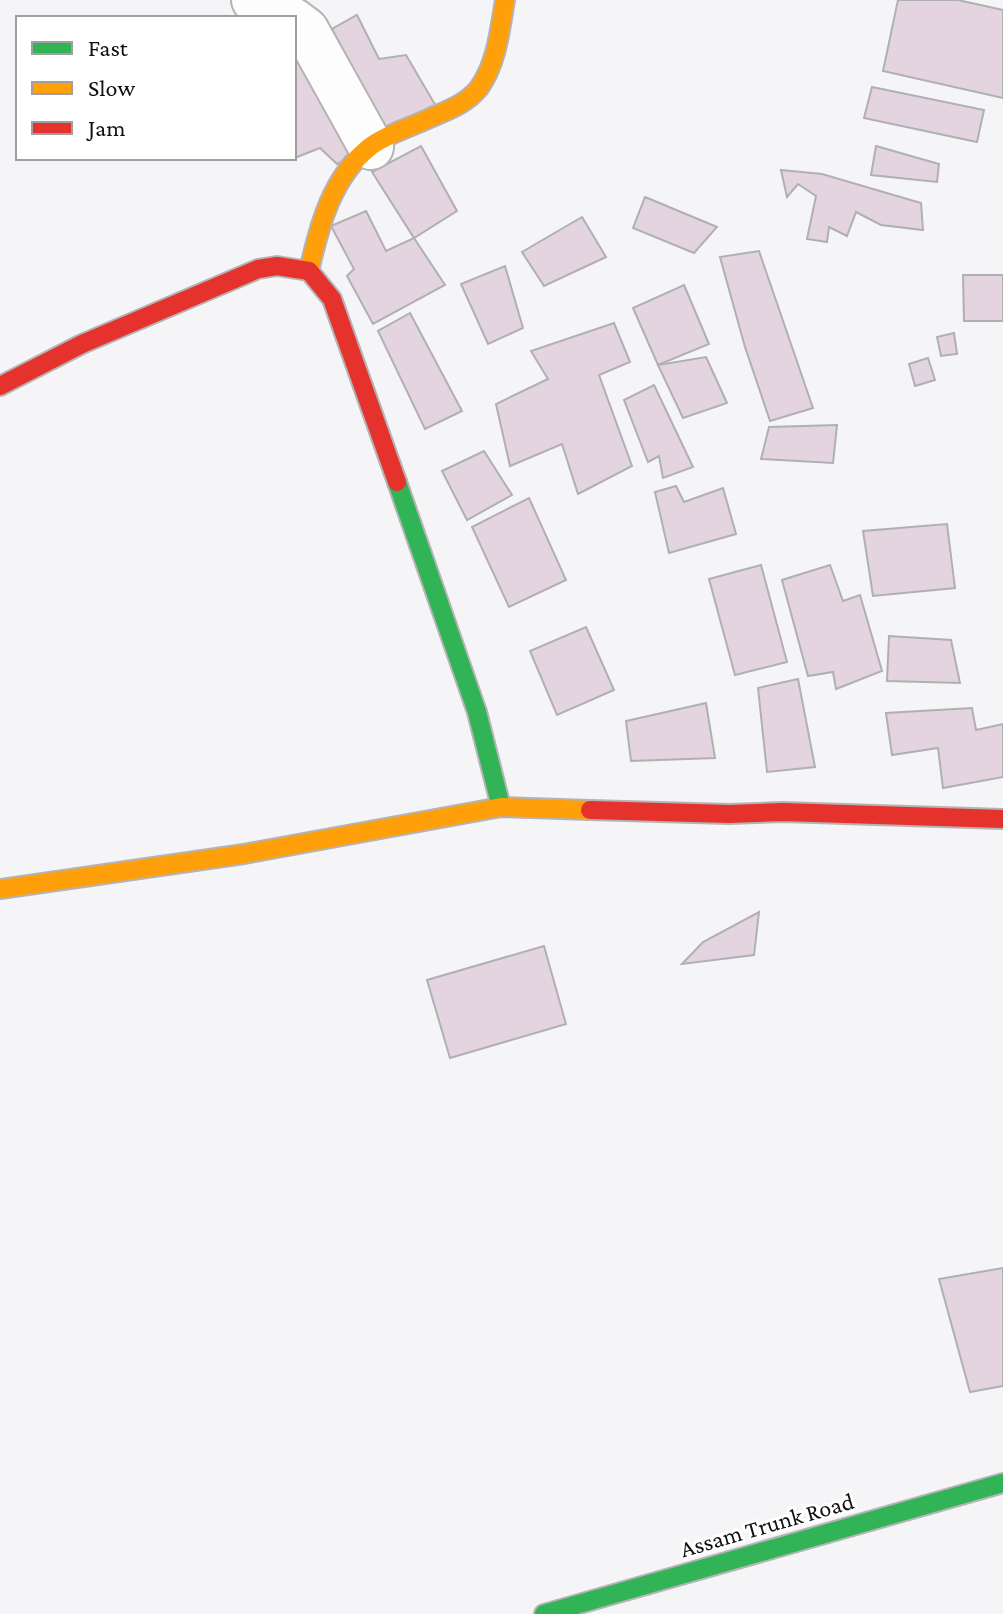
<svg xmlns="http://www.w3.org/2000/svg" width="1003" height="1614" viewBox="0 0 1003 1614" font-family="'Crimson Pro',serif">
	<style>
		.building { fill: #e4d4e0; stroke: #b1b0b1; stroke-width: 2 }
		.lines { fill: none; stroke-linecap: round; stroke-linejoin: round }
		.street-casing { stroke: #b4b3b5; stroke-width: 48 }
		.fast-casing { stroke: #b4b3b5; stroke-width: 22 }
		.slow-casing { stroke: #b4b3b5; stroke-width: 22 }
		.jam-casing { stroke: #b4b3b5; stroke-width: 22 }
		.street { stroke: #fefdfe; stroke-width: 44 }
		.fast { stroke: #30b455; stroke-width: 18 }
		.slow { stroke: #ff9f0a; stroke-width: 18 }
		.jam { stroke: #e5322d; stroke-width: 18 }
		.labels { text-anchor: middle; stroke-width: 6; stroke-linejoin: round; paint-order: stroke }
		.street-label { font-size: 24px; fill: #111011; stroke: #fff }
	</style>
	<rect width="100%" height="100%" fill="#f5f4f6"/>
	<g class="building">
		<polygon points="898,0 958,0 1003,10 1003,98 883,71"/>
		<polygon points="357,15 379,59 406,55 440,113 387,134 332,29"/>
		<polygon points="294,48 364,150 337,164 320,148 292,159 291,158 294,158"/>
		<polygon points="872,87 984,110 977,142 864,118"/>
		<polygon points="421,146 457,211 414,238 372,172"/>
		<polygon points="876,146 939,164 937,182 871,175"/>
		<polygon points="781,170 822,174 921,203 923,230 881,225 856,212 847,236 829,227 827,242 807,239 816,196 798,184 787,197"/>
		<polygon points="645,197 717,227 694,253 633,228"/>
		<polygon points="366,211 386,251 414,238 445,285 373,324 347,276 354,269 331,226"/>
		<polygon points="582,217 606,257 544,286 522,252"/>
		<polygon points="759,251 813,408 770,421 745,347 720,257"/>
		<polygon points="505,266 523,328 488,344 461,284"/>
		<polygon points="963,275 1003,275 1003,321 964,321"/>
		<polygon points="684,285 709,344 658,365 633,308"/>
		<polygon points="410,313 462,411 425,429 378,331"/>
		<polygon points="614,323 630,362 599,375 632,466 578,494 562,444 510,466 496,404 548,379 531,351"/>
		<polygon points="954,333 957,354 941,356 937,337"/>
		<polygon points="706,357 727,403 683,418 658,365"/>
		<polygon points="928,358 935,380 915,386 909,364"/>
		<polygon points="654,385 693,467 663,478 659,456 648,462 624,400"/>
		<polygon points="837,425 833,463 761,459 769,427"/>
		<polygon points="484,451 512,495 467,520 442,471"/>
		<polygon points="676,486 684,502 723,488 736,534 669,553 655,492"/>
		<polygon points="529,498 566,580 509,607 472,527"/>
		<polygon points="947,524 955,588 873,596 863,531"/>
		<polygon points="761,565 787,662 735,675 709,579"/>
		<polygon points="830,565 843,601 860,595 882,671 836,689 833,672 808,676 782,580"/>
		<polygon points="586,627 614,690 557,715 530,651"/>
		<polygon points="889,636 951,640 960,683 887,681"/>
		<polygon points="798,679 815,767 767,772 758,688"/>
		<polygon points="706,703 715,758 631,761 626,721"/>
		<polygon points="972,708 976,730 1003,724 1003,777 943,788 938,748 892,755 886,713"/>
		<polygon points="759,912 754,955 682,964 703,942"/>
		<polygon points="544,946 566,1024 450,1058 427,980"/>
		<polygon points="1003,1268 1003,1386 970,1392 939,1279"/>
	</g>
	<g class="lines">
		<g class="street-casing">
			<g id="street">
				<polyline points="254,0 289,18"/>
				<polyline points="294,21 306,30 371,147"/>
			</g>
		</g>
		<g class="fast-casing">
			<g id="fast">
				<polyline points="397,482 477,712 501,807"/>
				<polyline points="544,1614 1003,1483"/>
			</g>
		</g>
		<g class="slow-casing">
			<g id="slow">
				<path d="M309,271c10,-45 23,-95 62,-125 18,-13 41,-19 61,-29 17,-7 35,-14 47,-29 18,-25 21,-59 26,-88"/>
				<polyline points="0,889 244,854 501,807 590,810"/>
			</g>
		</g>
		<g class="jam-casing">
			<g id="jam">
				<polyline points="0,386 82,344 258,269 277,266 309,271 332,299 397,482"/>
				<polyline points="590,810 729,814 783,812 1003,819"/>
			</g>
		</g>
		<use href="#street" class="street"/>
		<use href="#fast" class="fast"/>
		<use href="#slow" class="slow"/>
		<use href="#jam" class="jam"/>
	</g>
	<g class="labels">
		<g class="street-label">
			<text transform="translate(767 1525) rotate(-16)" y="8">Assam Trunk Road</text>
		</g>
	</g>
	<rect x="16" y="16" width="280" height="144" fill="#ffffff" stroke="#a09fa0" stroke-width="2"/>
	<rect x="32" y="42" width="40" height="12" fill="#30b455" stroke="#a09fa0" stroke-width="2"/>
	<text x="88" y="56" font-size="24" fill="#111011">Fast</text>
	<rect x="32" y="82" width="40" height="12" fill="#ff9f0a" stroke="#a09fa0" stroke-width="2"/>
	<text x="88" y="96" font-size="24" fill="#111011">Slow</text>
	<rect x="32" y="122" width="40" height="12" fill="#e5322d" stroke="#a09fa0" stroke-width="2"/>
	<text x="88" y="136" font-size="24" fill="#111011">Jam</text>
</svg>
